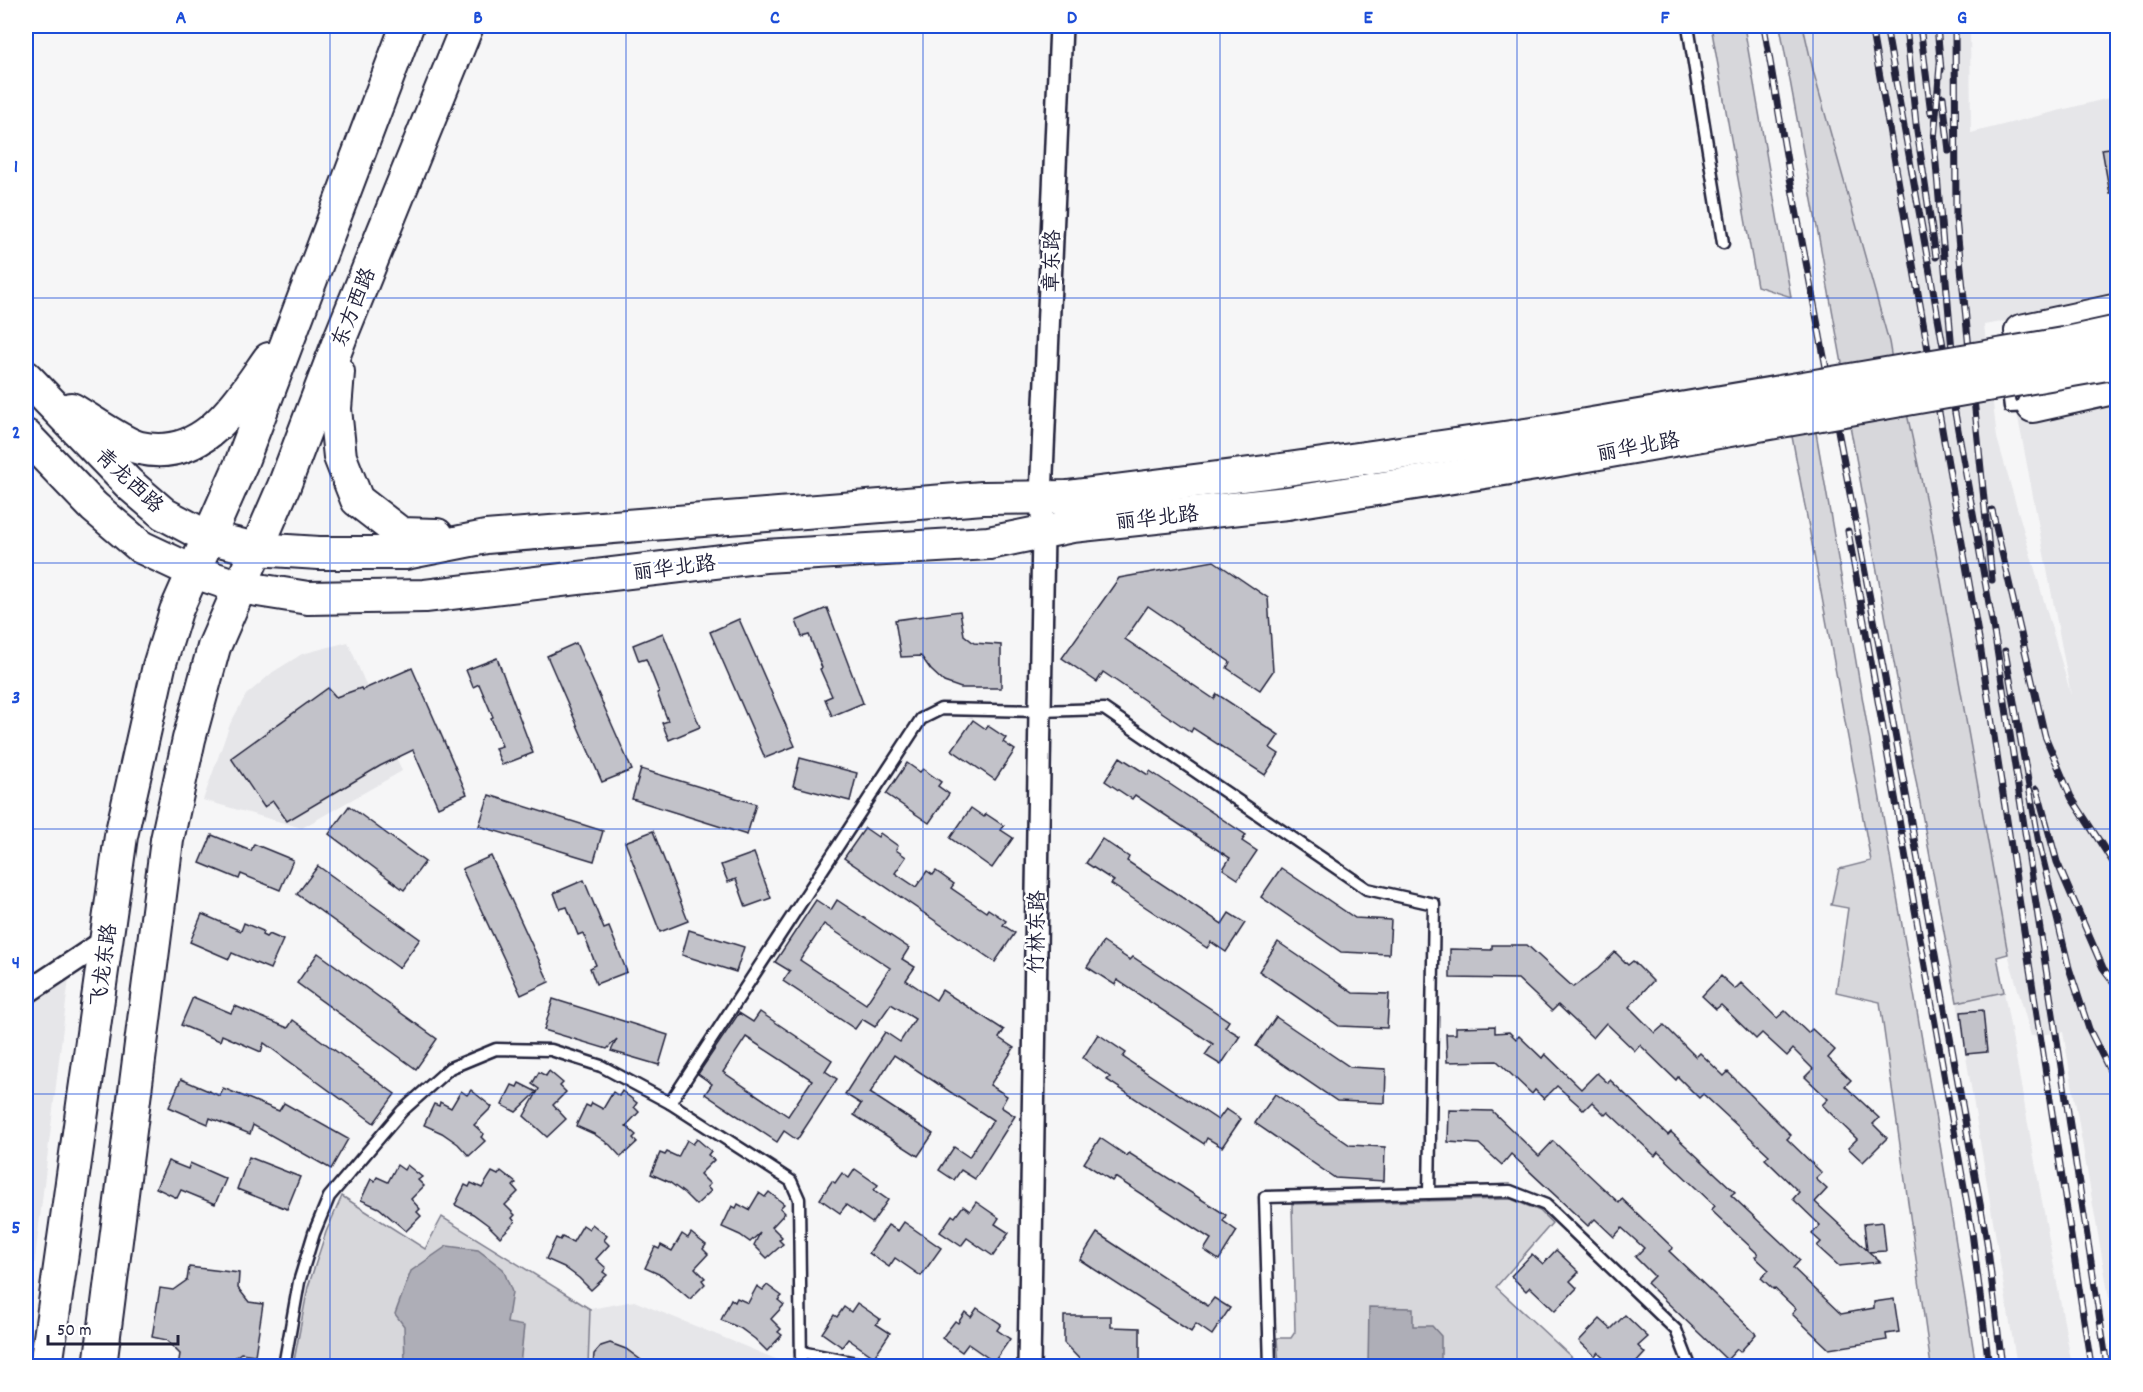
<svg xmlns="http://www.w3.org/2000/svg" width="2143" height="1392" viewBox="0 0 2143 1392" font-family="Dekko,'LXGW WenKai TC',sans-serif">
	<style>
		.built { fill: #e6e6e9 }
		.green { fill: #d7d7db; stroke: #7c7c8b; stroke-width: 1.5 }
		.water { fill: #aeaeb7; stroke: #767685; stroke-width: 1.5 }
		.building { fill: #c2c2c9; stroke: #22223b; stroke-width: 1.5; fill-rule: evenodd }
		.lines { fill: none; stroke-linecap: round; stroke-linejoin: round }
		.service-casing { stroke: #22223b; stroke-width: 15 }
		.minor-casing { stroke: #22223b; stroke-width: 26 }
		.primary-casing { stroke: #22223b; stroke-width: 36 }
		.service { stroke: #fff; stroke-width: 10 }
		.minor { stroke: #fff; stroke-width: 21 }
		.primary { stroke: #fff; stroke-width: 32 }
		.rail-casing { stroke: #22223b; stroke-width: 7 }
		.rail { stroke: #fff; stroke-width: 4.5; stroke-dasharray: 14; stroke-linecap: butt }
		.primary-bridge-casing { stroke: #22223b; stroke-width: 36; stroke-linecap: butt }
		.primary-bridge { stroke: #fff; stroke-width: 32 }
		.grid { fill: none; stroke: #1d4ed8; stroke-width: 1.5; stroke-opacity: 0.55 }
		.labels { text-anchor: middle; stroke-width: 5; stroke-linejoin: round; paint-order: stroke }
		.street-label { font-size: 21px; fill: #22223b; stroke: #fff }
		.neatline { fill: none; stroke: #1d4ed8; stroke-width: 2 }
		.grid-label { font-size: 20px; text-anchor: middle; font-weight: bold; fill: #1d4ed8 }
	</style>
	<rect width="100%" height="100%" fill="#f6f6f7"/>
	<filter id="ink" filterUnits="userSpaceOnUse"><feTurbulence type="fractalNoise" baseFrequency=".0167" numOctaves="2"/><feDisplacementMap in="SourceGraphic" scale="12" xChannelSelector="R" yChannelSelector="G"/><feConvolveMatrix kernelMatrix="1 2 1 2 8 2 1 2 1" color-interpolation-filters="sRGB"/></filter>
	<g filter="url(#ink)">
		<g class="built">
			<polygon points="1803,26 1970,26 1971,133 2117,96 2117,303 1984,325 1997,438 2071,695 2015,402 2117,389 2117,1344 2063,1032 2031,1036 2008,954 1931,525 1889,342 1814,74"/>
			<polygon points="348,642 402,771 302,828 203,800 230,724 246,695 273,672 302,654"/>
			<polygon points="69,978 26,1333 26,1006"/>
			<polygon points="2004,992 2072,1366 2017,1366 1957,1002"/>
			<polygon points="634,1301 788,1364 788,1366 588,1366 590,1309"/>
		</g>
		<g class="green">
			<polygon points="1711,26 1744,26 1791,297 1757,286"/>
			<polygon points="1780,26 1803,26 1814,74 1889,342 1892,360 1843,369"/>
			<polygon points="1906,409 1931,525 2008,954 1997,957 2004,992 1957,1002 1849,420"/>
			<polygon points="1815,427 1935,1114 1976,1366 1931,1366 1880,1002 1836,992 1848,908 1831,905 1839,869 1871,861 1791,431"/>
			<polygon points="342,1196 425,1249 442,1217 590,1309 588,1366 293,1366 308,1287 326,1232"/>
			<polygon points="1511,1199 1540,1211 1552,1223 1496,1287 1581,1366 1279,1366 1277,1338 1291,1338 1295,1332 1292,1204"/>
		</g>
		<g class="water">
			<polygon points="447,1246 478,1250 503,1269 512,1292 507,1323 524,1326 520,1365 527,1366 405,1366 404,1326 395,1314 411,1271"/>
			<polygon points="1369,1307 1413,1308 1413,1326 1432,1326 1441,1336 1441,1366 1368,1366"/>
		</g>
		<g class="building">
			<polygon points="2118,147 2118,194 2110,194 2102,149"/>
			<polygon points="1214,561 1268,598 1273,671 1260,690 1227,668 1230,662 1148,606 1125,639 1214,699 1217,694 1279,735 1270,748 1279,754 1265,775 1193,728 1191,732 1103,672 1097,682 1062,658 1119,578"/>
			<polygon points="827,608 863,703 832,716 825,699 832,696 820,669 822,668 809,635 802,637 796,621"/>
			<polygon points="960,611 964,635 974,643 1001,645 1001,688 961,688 944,682 931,670 921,656 901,657 895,620"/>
			<polygon points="739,619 795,746 765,758 710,632"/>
			<polygon points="663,633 700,727 669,740 662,723 668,721 657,693 659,692 646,659 639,661 633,645"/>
			<polygon points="576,643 632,770 602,782 547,656"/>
			<polygon points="497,658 533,753 502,765 495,748 502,746 491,718 493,717 479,684 473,687 466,670"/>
			<polygon points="412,668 467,794 438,807 413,750 380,766 287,821 273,801 264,807 231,758 328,688 336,697 361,688 362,690"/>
			<polygon points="973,720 986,729 988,726 1006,738 1003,742 1015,750 995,780 952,750"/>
			<polygon points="1120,757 1148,775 1150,771 1246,835 1242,841 1257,851 1238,879 1223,869 1230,858 1135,795 1132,799 1105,781"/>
			<polygon points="800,758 857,773 850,801 793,786"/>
			<polygon points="907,763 920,772 923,769 941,782 938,786 949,794 929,823 886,794"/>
			<polygon points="641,769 756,804 747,835 632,799"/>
			<polygon points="489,795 603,831 594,861 479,826"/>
			<polygon points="349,806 425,862 404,890 329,834"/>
			<polygon points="971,808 984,817 986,814 1004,826 1001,830 1013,838 992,868 950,838"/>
			<polygon points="865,828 878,837 880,833 898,846 896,850 906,857 895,873 916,887 927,871 933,875 936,871 954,884 951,888 986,912 988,909 1006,921 1003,925 1015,933 995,962 844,858"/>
			<polygon points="653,831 688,921 660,932 625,842"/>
			<polygon points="212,835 251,851 254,844 293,860 280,890 241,874 239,879 200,863"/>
			<polygon points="1102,839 1129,857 1127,861 1222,924 1229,913 1245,923 1226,952 1211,942 1207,948 1111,884 1114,881 1086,863"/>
			<polygon points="754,853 771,898 746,907 736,879 728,882 721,865"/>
			<polygon points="491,856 549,982 521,995 462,869"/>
			<polygon points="318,866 420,939 399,968 297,894"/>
			<polygon points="1281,868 1355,918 1391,920 1389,954 1341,952 1261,897"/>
			<polygon points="584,880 604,929 609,927 627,972 596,984 590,968 596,965 583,933 578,935 567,907 560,909 554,893"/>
			<path d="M816,900l15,10 6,-10 72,48 -7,11 13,8 -9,13 30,20 6,-10 62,40 -5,8 15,10 -24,37 17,11 -6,11 14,9 -40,63 -14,-9 -7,10 -15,-10 15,-23 15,10 24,-37 -99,-65 -24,38 63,41 -15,22 -64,-41 7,-11 -16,-10 23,-36 17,-26 15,10 15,-23 -24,-15 -16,23 -13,-8 -7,10 -72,-48 7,-10 -15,-9zM824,924l66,44 -24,36 -66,-44z"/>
			<polygon points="202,914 241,931 244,923 263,931 262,935 266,937 269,934 283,940 270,969 232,953 229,959 190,942"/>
			<polygon points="689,930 744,947 736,972 682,955"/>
			<polygon points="1103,942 1130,960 1133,957 1229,1021 1225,1027 1240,1036 1221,1065 1205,1055 1213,1044 1117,980 1115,985 1087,967"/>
			<polygon points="1278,942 1353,993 1389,994 1387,1028 1339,1026 1259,971"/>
			<polygon points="1492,945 1527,945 1573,987 1598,969 1615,952 1628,965 1633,961 1653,981 1629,1007 1655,1033 1664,1025 1696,1057 1700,1053 1724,1076 1728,1072 1791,1135 1787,1139 1822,1173 1816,1179 1827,1189 1815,1202 1867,1250 1864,1224 1883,1222 1886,1251 1869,1252 1880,1262 1839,1266 1817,1246 1821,1242 1812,1234 1820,1225 1793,1199 1799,1192 1765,1159 1769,1155 1703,1094 1699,1098 1678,1077 1676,1080 1640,1045 1635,1051 1606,1023 1593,1038 1558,1005 1552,1011 1518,979 1450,978 1450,949 1492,950"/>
			<polygon points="318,953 437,1039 416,1069 297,983"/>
			<polygon points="1721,976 1735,989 1741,983 1777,1018 1785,1011 1808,1033 1812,1029 1835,1050 1828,1058 1851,1080 1845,1086 1879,1118 1873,1124 1887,1138 1863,1162 1848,1148 1857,1139 1822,1105 1828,1099 1805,1077 1813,1069 1793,1049 1787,1056 1762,1033 1756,1039 1721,1005 1716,1009 1702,996"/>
			<polygon points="193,997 231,1013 235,1006 288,1028 293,1020 395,1094 374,1123 264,1043 261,1052 222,1035 220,1041 181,1025"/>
			<polygon points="553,999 668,1035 659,1065 611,1051 617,1039 607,1049 544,1030"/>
			<polygon points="1983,1010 1987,1052 1966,1054 1961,1012"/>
			<path d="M760,1012l72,48 -7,11 12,8 -40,61 -13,-9 -7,11 -72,-48 7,-10 -14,-10 41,-61 14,9zM746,1037l66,43 -24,36 -65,-44z"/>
			<polygon points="1276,1017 1350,1067 1386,1069 1385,1103 1337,1101 1256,1046"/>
			<polygon points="1495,1026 1495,1033 1509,1032 1516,1039 1519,1036 1542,1058 1545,1054 1581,1089 1597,1073 1608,1083 1610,1080 1668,1135 1671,1132 1735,1192 1731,1195 1800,1260 1793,1268 1841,1314 1874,1308 1874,1302 1894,1299 1899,1332 1886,1334 1887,1340 1829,1349 1792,1314 1796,1309 1774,1288 1773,1289 1761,1278 1769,1270 1755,1257 1758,1254 1711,1210 1715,1206 1658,1152 1655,1156 1608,1112 1605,1115 1592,1102 1584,1110 1557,1086 1544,1099 1535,1090 1532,1094 1497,1061 1447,1062 1446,1034 1456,1034 1456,1027"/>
			<polygon points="1098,1034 1126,1053 1123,1057 1218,1120 1226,1109 1241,1119 1222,1147 1207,1138 1204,1144 1107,1080 1110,1077 1083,1058"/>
			<polygon points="549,1071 563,1083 560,1086 566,1092 553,1105 566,1119 547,1137 524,1116 539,1089 532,1084 539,1072 546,1076"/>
			<polygon points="181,1079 220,1096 223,1088 279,1111 284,1103 348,1139 331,1169 253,1125 250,1134 210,1118 208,1124 169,1107"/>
			<polygon points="519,1083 537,1092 516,1112 502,1105 512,1085 517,1087"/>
			<polygon points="471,1090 492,1107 474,1125 484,1134 481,1137 485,1141 469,1156 458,1144 442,1133 424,1125 434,1104 439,1106 440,1102 451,1108 461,1091 467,1095"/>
			<polygon points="622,1091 637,1103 634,1107 639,1112 626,1126 636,1135 633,1138 637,1142 621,1157 610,1145 594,1134 576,1126 586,1105 590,1107 592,1103 603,1109 613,1092 619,1096"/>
			<polygon points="1275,1094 1350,1145 1385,1147 1384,1181 1335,1178 1255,1123"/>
			<polygon points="1449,1110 1492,1111 1539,1156 1553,1141 1619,1203 1622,1199 1673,1248 1669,1251 1756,1334 1740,1352 1737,1349 1727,1360 1647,1283 1654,1276 1635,1257 1644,1248 1622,1228 1614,1237 1595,1219 1588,1226 1511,1154 1502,1165 1479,1144 1448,1142"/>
			<polygon points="1100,1138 1127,1156 1129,1153 1226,1215 1223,1221 1237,1231 1219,1260 1204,1250 1211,1239 1115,1177 1112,1181 1084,1163"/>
			<polygon points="697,1139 711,1151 708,1155 714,1160 700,1174 710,1184 707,1187 711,1191 696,1205 684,1193 669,1182 651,1174 660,1153 665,1155 667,1152 678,1157 687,1140 693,1144"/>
			<polygon points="249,1157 300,1177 287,1209 237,1189"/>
			<polygon points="168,1161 188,1169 190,1163 226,1179 215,1204 181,1190 177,1198 156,1188"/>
			<polygon points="397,1165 404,1170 407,1165 422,1177 418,1180 424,1186 411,1199 420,1209 417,1212 421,1216 406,1231 379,1208 361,1200 371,1179 375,1181 377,1177 388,1182"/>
			<polygon points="855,1169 878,1185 874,1190 888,1200 872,1223 846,1205 840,1213 820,1199 832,1181 835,1183 842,1173 849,1178"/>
			<polygon points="501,1171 516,1183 513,1186 518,1192 505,1205 515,1215 512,1218 515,1222 500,1237 488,1225 473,1214 455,1205 465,1185 469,1187 471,1183 482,1188 492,1172 498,1175"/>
			<polygon points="769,1192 784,1204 780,1208 785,1213 772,1227 782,1237 779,1240 783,1244 767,1258 754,1245 760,1233 750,1242 740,1235 722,1227 732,1206 736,1208 738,1204 749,1210 759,1193 765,1197"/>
			<polygon points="976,1202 999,1218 995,1224 1009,1233 993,1256 967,1238 961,1246 940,1232 952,1215 955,1217 963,1206 970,1211"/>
			<polygon points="904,1222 941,1248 921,1276 895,1258 889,1267 869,1253 888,1225 898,1231"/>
			<polygon points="592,1224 607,1236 604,1240 609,1245 596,1259 606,1268 603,1272 607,1275 591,1290 579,1278 564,1267 546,1259 556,1238 560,1240 562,1237 573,1242 583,1225 589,1229"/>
			<polygon points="691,1233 706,1245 703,1249 708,1254 695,1268 705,1278 702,1280 705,1284 690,1299 663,1276 645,1268 655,1247 659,1249 661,1245 672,1251 682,1234 688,1238"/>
			<polygon points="1097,1233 1208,1306 1214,1298 1230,1308 1212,1335 1196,1324 1191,1332 1080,1260"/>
			<polygon points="1556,1250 1579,1272 1570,1281 1577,1288 1555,1311 1530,1287 1526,1291 1511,1276 1532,1254 1543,1264"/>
			<polygon points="189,1267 239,1273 238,1288 249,1302 263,1304 255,1355 241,1353 230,1361 229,1366 178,1366 180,1354 166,1340 152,1337 160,1288 173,1290 187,1280"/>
			<polygon points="767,1285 782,1296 778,1300 784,1305 771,1319 781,1329 778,1332 782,1335 767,1351 755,1339 740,1328 721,1320 731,1299 735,1302 737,1298 748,1303 757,1286 763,1290"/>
			<polygon points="857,1303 880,1319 876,1324 890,1333 874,1357 848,1339 842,1347 822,1333 834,1315 837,1317 844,1307 851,1312"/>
			<polygon points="977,1308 1001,1324 997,1330 1010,1339 994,1362 968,1344 962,1352 942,1338 955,1321 958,1323 965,1312 971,1317"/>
			<polygon points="1625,1315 1648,1337 1638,1346 1645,1353 1633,1366 1613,1366 1598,1352 1595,1356 1579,1341 1600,1319 1611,1329"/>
			<polygon points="1064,1316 1111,1316 1111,1327 1140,1328 1140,1366 1086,1366 1064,1343"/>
			<polygon points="610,1343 626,1349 649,1366 593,1366 594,1354 601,1346"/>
		</g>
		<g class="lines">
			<g class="service-casing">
				<g id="service">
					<polyline points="1688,26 1723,243"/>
					<polyline points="2007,384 2010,407 2031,406"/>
					<polyline points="670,1103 921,719 941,709 1040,711 1104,709 1367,889 1434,904 1429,1193"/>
					<polyline points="801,1352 867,1365 885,1366"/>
					<polyline points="284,1366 299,1282 314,1233 329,1197 402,1111 450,1068 496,1049 551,1050 601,1066 670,1103 791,1181 799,1199 801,1366"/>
					<polyline points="1270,1366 1265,1197 1510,1191 1546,1205 1676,1330 1690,1366"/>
				</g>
			</g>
			<g class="minor-casing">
				<g id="minor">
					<polyline points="26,993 106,940"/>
					<polyline points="1029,1366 1043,533 1041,497 1061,26"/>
				</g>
			</g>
			<g class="primary-casing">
				<g id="primary">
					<polyline points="2021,331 2118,310"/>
					<polyline points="338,372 335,409 340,457 357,500 401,534 437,535"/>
					<polyline points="26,377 129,484 164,514 207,537 256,549 319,553 405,553 486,537 983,498 1067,497 1281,470"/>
					<polyline points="2033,406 2118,387"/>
					<path d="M71,409c16,9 54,36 69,39 64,14 97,-44 129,-89"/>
					<polyline points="26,436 94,507 141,547 192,571 239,587 308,598 425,596 765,556 989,543 1072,526 1287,503"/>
					<polyline points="46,1366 121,836 159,666 176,611 241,464 407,26"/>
					<polyline points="100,1366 167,840 189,739 214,647 284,486 341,336 467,26"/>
				</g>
			</g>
			<use href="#service" class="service"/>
			<use href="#minor" class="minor"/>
			<use href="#primary" class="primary"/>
			<g class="rail-casing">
				<g id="rail">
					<polyline points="1764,26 1790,178 1883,667 1987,1242 2002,1366"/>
					<polyline points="1871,26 1980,645 2091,1366"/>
					<polyline points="1886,26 1996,643 2107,1366"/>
					<polyline points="1906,26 1916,124 1936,257"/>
					<polyline points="1920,26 1931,113"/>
					<polyline points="1937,26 1941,70"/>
					<polyline points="1955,26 1956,218 1992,580"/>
					<polyline points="1940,64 1934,140 1953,362"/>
					<polyline points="1943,97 1949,151"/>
					<polyline points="1992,510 2045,736 2071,797 2118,870"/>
					<polyline points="1848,531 1972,1232 1989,1366"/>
					<polyline points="2005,651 2039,843 2069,968 2089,1029 2118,1087"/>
					<polyline points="2037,789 2057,862 2103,968 2118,988"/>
				</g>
			</g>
			<use href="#rail" class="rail"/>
			<g class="primary-bridge-casing">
				<g id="primary-bridge">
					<polyline points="1281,470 1539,433 2063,344 2118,332"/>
					<polyline points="1287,503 1542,463 2118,362"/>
				</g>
			</g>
			<use href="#primary-bridge" class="primary-bridge"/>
		</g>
	</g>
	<path class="grid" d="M330,26v1340M626,26v1340M923,26v1340M1220,26v1340M1517,26v1340M1813,26v1340M26,298h2092M26,563h2092M26,829h2092M26,1094h2092"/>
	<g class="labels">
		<g class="street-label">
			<text transform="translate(1051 261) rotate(-88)" y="7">章东路</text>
			<text transform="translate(353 307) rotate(-68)" y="7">东方西路</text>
			<text transform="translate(1638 446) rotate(-10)" y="7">丽华北路</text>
			<text transform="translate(130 480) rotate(43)" y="7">青龙西路</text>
			<text transform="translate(1157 517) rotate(-6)" y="7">丽华北路</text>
			<text transform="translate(674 567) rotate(-7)" y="7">丽华北路</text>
			<text transform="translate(1036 932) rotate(-89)" y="7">竹林东路</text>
			<text transform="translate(103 965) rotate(-82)" y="7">飞龙东路</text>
		</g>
	</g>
	<rect width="2143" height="1392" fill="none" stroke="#fff" stroke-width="66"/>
	<path d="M48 1335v9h130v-9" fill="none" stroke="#22223b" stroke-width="3"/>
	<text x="57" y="1335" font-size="18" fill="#22223b" stroke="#ffffff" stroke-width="4.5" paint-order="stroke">50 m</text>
	<rect x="33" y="33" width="2077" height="1326" class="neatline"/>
	<g class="grid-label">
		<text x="181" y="23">A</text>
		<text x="478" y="23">B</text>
		<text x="775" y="23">C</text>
		<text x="1072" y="23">D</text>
		<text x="1368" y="23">E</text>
		<text x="1665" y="23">F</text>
		<text x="1962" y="23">G</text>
		<text x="16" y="172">1</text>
		<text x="16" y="438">2</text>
		<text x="16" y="703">3</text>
		<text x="16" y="968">4</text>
		<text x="16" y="1233">5</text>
	</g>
</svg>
